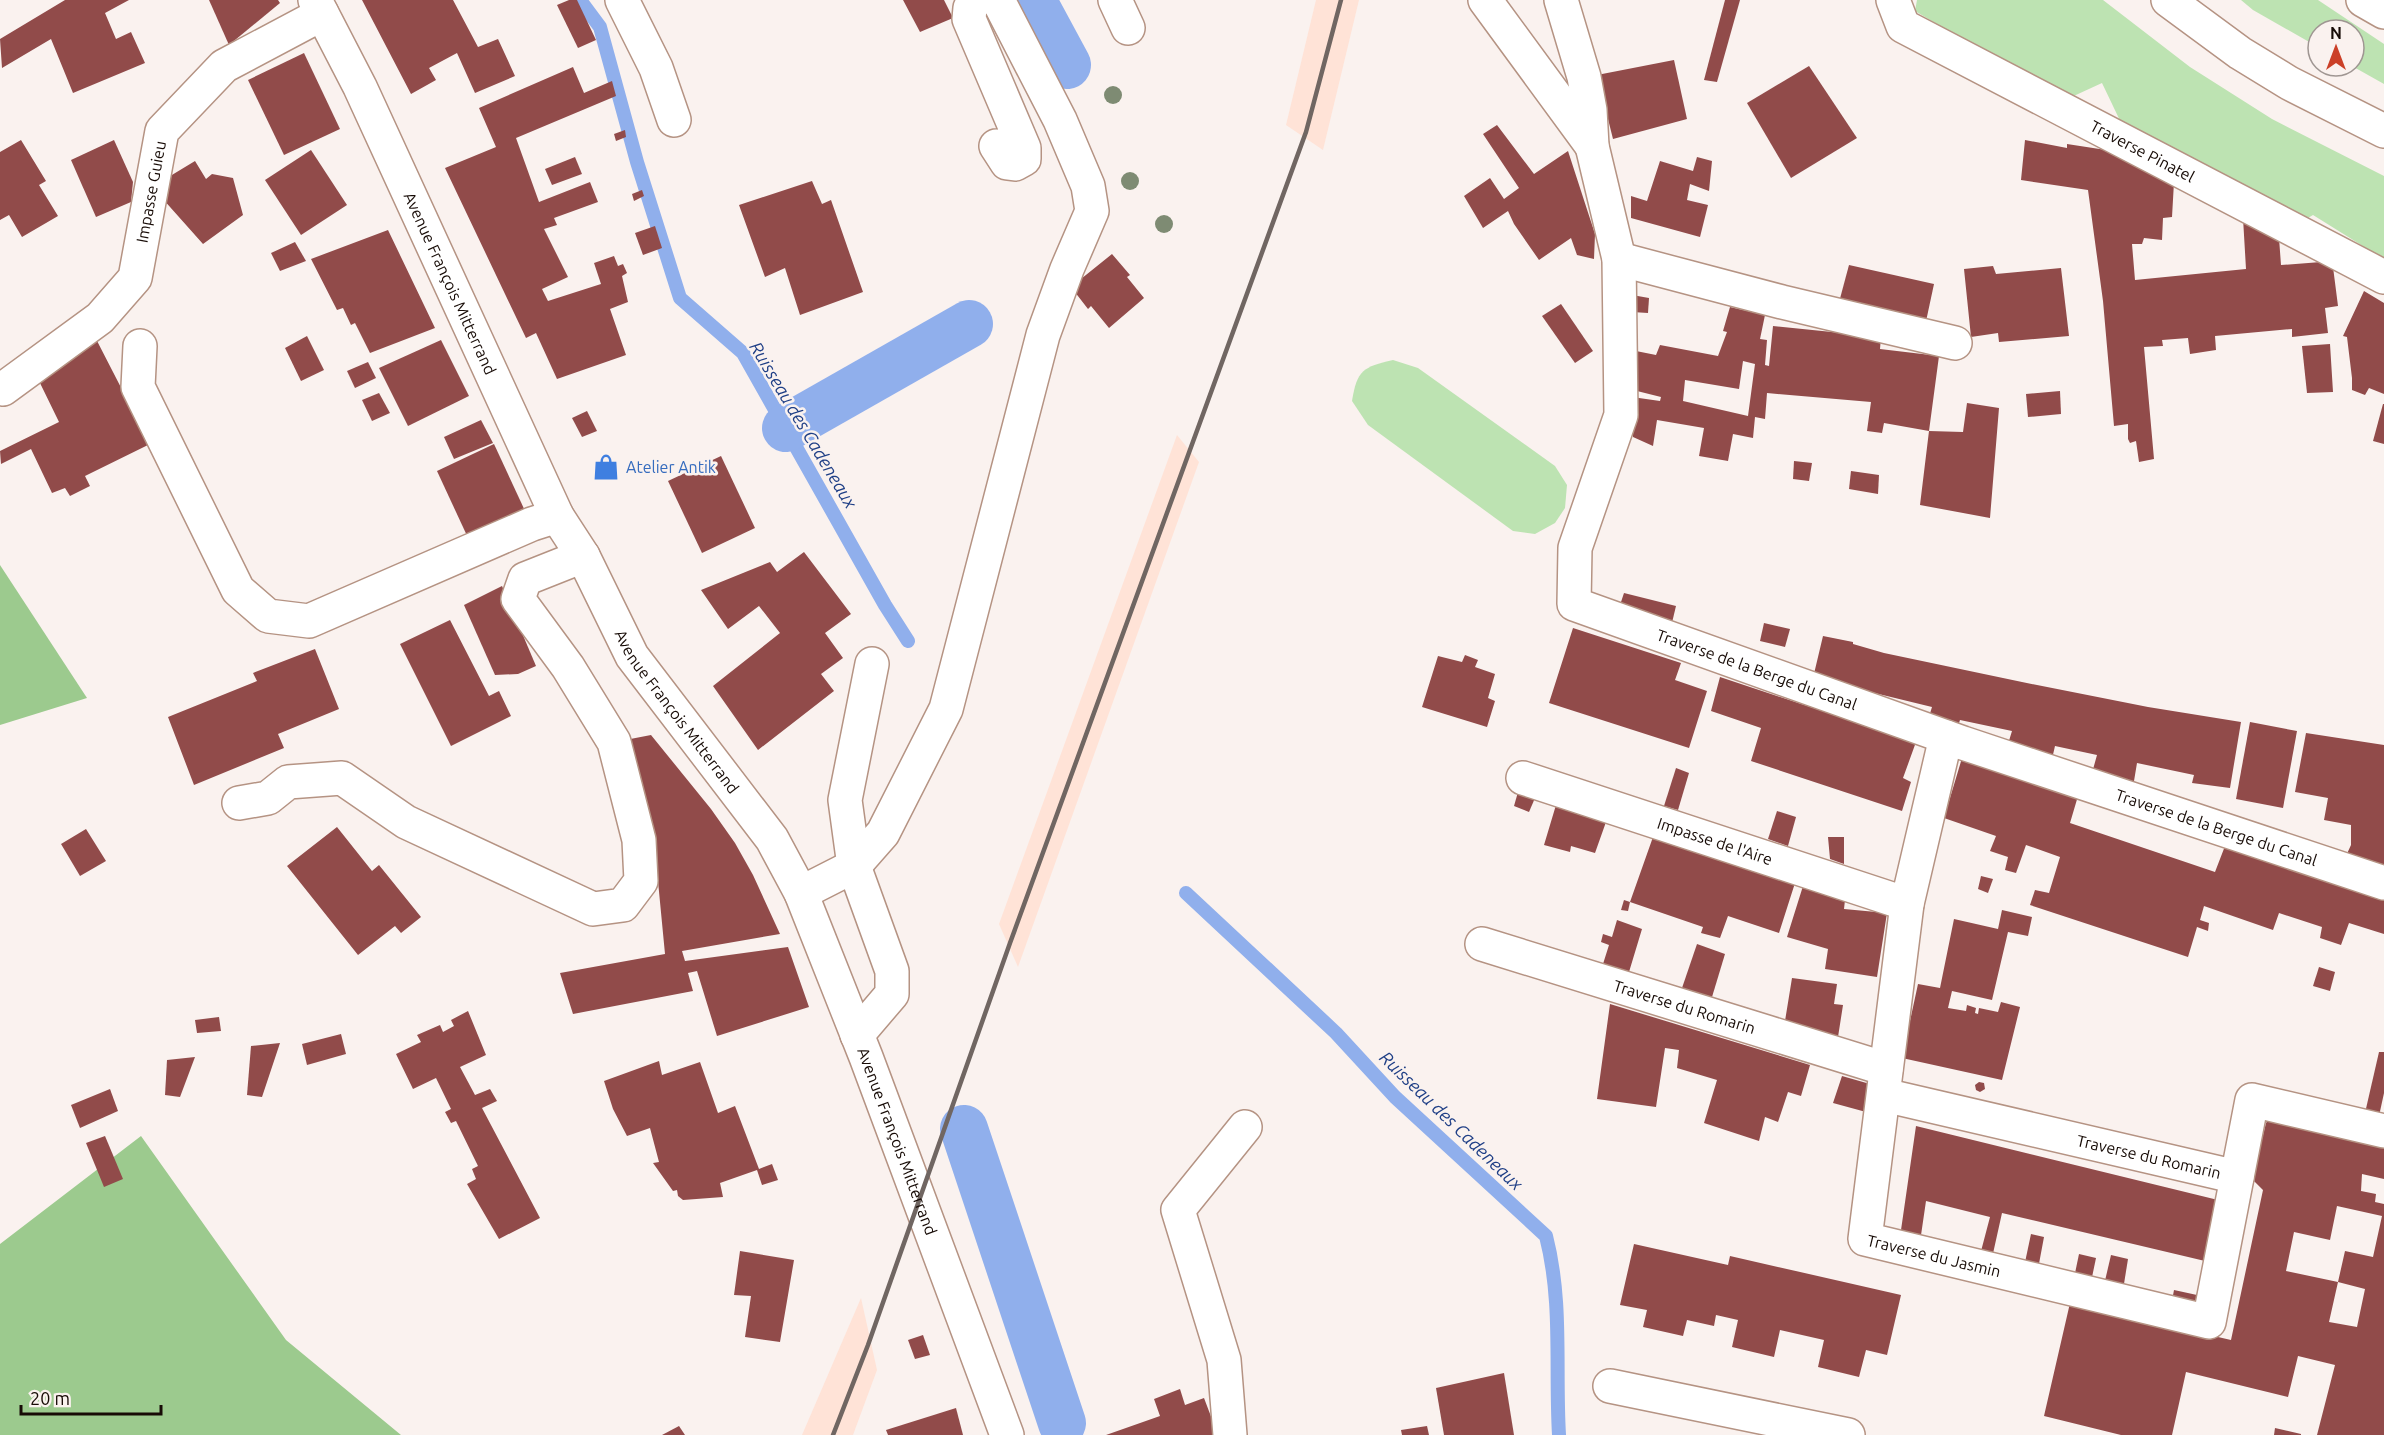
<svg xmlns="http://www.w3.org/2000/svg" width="2384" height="1435" viewBox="0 0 2384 1435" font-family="Ubuntu,sans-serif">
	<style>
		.built { fill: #ffe3d7 }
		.green { fill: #bde3b2 }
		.forest { fill: #9cca8e }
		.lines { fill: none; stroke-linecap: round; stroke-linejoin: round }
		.stream { stroke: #90afec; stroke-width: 14 }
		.canal { stroke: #90afec; stroke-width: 48 }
		.building { fill: #914b4a; fill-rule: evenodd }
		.minor-casing { stroke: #b59383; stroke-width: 36 }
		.major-casing { stroke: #b59383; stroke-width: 36 }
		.highway-casing { stroke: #b59383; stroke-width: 36 }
		.minor { stroke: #fff; stroke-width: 33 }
		.major { stroke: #fff; stroke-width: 33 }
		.highway { stroke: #fff; stroke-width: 33 }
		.rail { stroke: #706662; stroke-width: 4.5 }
		.tree { fill: #7e8b73 }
		.labels { text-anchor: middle; stroke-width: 5; stroke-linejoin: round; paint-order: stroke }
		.street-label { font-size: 16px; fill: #170b06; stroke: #faf2ef }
		.shop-label { font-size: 16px; fill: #366cbe; stroke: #faf2ef; text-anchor: start }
		.water-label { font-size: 18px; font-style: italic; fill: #1f3f86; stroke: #faf2ef }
	</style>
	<rect width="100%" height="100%" fill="#faf2ef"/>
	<g class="built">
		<polygon points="1316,0 1359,0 1323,150 1286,125"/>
		<polygon points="1177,435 1199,462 1018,967 999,924"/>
		<polygon points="861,1298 877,1370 853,1435 802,1435"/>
	</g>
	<g class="green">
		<polygon points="1917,0 2103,0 2190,67 2272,119 2384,176 2384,269 2376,265 2366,248 2313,215 2303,221 2124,129 2102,83 2065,100 1915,11"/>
		<polygon points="2241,0 2318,0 2384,44 2384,84 2352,66 2354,66 2354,30 2318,30 2318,47 2253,10"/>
		<path d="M1393,360l25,8 137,98 12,19 -2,23 -10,15 -20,11 -22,-3 -145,-106 -16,-24c5,-31 11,-34 41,-41z"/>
	</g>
	<g class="forest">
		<polygon points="0,565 87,698 0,725"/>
		<polygon points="141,1136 286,1340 401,1435 0,1435 0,1244"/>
	</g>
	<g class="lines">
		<g class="stream">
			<polyline points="580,0 600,27 637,162 680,298 743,353 885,605 908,641"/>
			<path d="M1186,893l150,140 59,64 151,139c17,66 9,132 13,199"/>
		</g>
		<g class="canal">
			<polyline points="1032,0 1067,65"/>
			<polyline points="786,428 969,324"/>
			<polyline points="964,1129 1062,1423"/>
		</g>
	</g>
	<g class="building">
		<polygon points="65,0 129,0 105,13 116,39 131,32 145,63 73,93 51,39 2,68 0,39"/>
		<polygon points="209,0 278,0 280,3 229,45"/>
		<polygon points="362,0 453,0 478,47 498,39 515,76 475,93 457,53 429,68 436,80 411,94"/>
		<polygon points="569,0 577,0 596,40 578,48 557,5"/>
		<polygon points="903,0 944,0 953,18 920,32"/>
		<polygon points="1725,0 1740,0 1717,82 1704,80"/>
		<polygon points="304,53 340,129 284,155 248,80"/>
		<polygon points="1674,60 1687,119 1613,139 1597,75"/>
		<polygon points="1809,66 1857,138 1791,178 1747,103"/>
		<polygon points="573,67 584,93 612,81 616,96 516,138 539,202 590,182 598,202 554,218 557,225 544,229 568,277 542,289 548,301 601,284 594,263 614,256 618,266 623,264 627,273 622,276 628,302 610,309 626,355 557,379 536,333 526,338 445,168 496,147 479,108"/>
		<polygon points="1497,125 1534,174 1568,151 1595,234 1594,259 1577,255 1571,238 1539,260 1514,224 1508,211 1483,228 1464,196 1490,178 1504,199 1519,188 1483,134"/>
		<polygon points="625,130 626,137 616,141 614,134"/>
		<polygon points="21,140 46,181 39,185 58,216 22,237 9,215 0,220 0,152"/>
		<polygon points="114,140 133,182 131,202 96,217 71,160"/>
		<polygon points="2025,140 2067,148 2067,144 2119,152 2174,182 2172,217 2163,218 2162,240 2144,238 2142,244 2132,244 2135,280 2246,269 2243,218 2279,238 2281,265 2321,262 2333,267 2338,306 2325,308 2328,333 2292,337 2292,329 2215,336 2216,350 2190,354 2188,338 2162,340 2163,346 2144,347 2154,459 2139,462 2136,441 2130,443 2128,439 2128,424 2114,426 2103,301 2088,190 2021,180"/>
		<polygon points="311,150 347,205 301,235 265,180"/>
		<polygon points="575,157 582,174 552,185 545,169"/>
		<polygon points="1697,157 1712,161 1709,191 1690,184 1687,200 1708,205 1700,237 1631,218 1631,196 1647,201 1660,161 1693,171"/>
		<polygon points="195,161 206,179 212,174 233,178 243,215 203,244 162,198 157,184"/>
		<polygon points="812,181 822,204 831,200 863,292 800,315 785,268 765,277 739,205"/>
		<polygon points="642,190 644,196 634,201 632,194"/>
		<polygon points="655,226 662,248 643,255 635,233"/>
		<polygon points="388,230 435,328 370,353 355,323 351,325 343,308 337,310 311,259"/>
		<polygon points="295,242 306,261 280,271 271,253"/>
		<polygon points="1112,254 1130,275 1127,277 1144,298 1109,328 1091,306 1088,309 1071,287"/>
		<polygon points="1849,265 1934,284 1925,326 1838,306"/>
		<polygon points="1993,266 1996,274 2061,268 2069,336 1999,342 1998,333 1971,337 1964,269"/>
		<polygon points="2364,291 2384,303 2384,394 2369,388 2365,395 2352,390 2352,378 2347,337 2343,336"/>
		<polygon points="1632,295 1649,298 1648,313 1632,312"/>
		<polygon points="1561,304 1593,351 1575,363 1542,316"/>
		<path d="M1730,307l35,8 -5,24 7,1 -2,25 4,1 4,-40 108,11 -1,12 59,7 -10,75 -45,-8 -2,10 -15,-2 4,-29 -104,-9 -2,26 -10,-2 -2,21 -20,-4 -5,27 -29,-5 5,-28 -47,-8 -4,26 -20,-9 -1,-40 28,4 1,-4 -28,-7 -2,-40 25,5 4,-10 58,11 9,-24 -4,-1zM1743,361l12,3 -7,52 -65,-15 2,-21 54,9z"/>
		<polygon points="307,336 324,370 301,381 285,348"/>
		<polygon points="95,337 150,444 85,476 90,486 70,496 65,488 52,493 31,449 1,464 0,451 59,422 40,383"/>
		<polygon points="441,340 469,396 408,426 379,368"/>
		<polygon points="2330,344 2333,392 2307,393 2302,346"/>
		<polygon points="368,362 376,378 355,388 347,371"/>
		<polygon points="2060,391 2061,414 2028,417 2026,394"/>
		<polygon points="379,393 390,413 372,421 362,400"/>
		<polygon points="1967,403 1999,408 1990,518 1920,505 1929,431 1963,432"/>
		<polygon points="2383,404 2384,404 2384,444 2373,441"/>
		<polygon points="587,411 597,431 582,437 572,418"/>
		<polygon points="481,420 493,443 454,459 444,437"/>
		<polygon points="494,444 526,513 469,540 437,471"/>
		<polygon points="721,456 755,528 702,553 668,481"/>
		<polygon points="1794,461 1812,463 1809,481 1793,479"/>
		<polygon points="1851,471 1879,475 1878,494 1849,489"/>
		<polygon points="804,552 851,614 825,633 843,658 821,674 834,691 758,750 713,686 780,633 759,606 728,629 701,590 770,562 777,572"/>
		<polygon points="502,586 536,666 518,674 495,675 464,605"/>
		<polygon points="1624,593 1676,606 1670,631 1617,614"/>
		<polygon points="450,620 489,696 499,691 511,716 451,746 400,644"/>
		<polygon points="1764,623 1790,629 1785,647 1760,641"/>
		<polygon points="1573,628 1681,663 1675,680 1707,691 1689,748 1549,703"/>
		<polygon points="1823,636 1853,642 1853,644 1884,653 2022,682 2148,707 2241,722 2230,788 2192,783 2194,775 2137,763 2133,787 2092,773 2097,755 2055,746 2052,759 2008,744 2012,731 1960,720 1957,729 1928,720 1932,707 1813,678"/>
		<polygon points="315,649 339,709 278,734 284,748 194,785 168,717 257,681 253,673"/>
		<polygon points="1465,655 1478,660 1475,667 1495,674 1488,698 1495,701 1487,727 1422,707 1438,656 1462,662"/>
		<polygon points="1720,677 1916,742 1903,778 1911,782 1902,811 1751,761 1761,728 1711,711"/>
		<polygon points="2250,722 2297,731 2283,808 2236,799"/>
		<polygon points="2306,733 2384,745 2384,871 2345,858 2351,845 2351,825 2324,820 2328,798 2295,792"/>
		<polygon points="651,735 711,809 735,843 753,875 780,934 682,951 685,961 788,947 809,1007 717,1036 697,971 688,973 693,991 573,1014 560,973 665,954 655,850 620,741"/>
		<polygon points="1962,758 2078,796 2070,823 2215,872 2225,846 2384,899 2384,934 2349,923 2341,945 2320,938 2322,927 2279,913 2273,930 2204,906 2200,920 2209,923 2208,931 2197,927 2188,957 2030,905 2035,890 2049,893 2060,857 2026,845 2016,873 2005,870 2008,857 1990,851 1996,836 1944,818"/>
		<polygon points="1676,768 1689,773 1678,810 1664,806"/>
		<polygon points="1518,792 1535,798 1529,812 1514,806"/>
		<polygon points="1556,805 1606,822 1595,853 1571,846 1570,852 1544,845"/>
		<polygon points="1777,811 1796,817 1788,846 1768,839"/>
		<polygon points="337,827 372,871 379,865 421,917 401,933 395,926 358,955 287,866"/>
		<polygon points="86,829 106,861 80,876 61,844"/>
		<polygon points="1653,837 1795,883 1779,933 1728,916 1720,938 1701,933 1703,927 1630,902"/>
		<polygon points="1828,837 1844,837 1844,864 1830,859"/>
		<polygon points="1981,876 1993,879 1988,893 1978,889"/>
		<polygon points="1803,886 1835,896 1835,899 1845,900 1844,909 1887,913 1877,977 1825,969 1828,949 1787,937"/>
		<polygon points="1624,900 1630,902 1628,911 1621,910"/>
		<polygon points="2002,910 2032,917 2028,936 2008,932 1992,1000 1952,991 1948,1008 1966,1011 1967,1005 1976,1008 1975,1013 1978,1014 1979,1008 1998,1012 2001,1002 2020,1007 2002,1080 1902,1058 1918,984 1940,988 1954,919 1998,929"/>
		<polygon points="1617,920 1642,929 1629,972 1603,964 1609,945 1601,942 1603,934 1612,937"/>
		<polygon points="1697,944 1725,954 1712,997 1682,988"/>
		<polygon points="2319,967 2335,972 2330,991 2313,986"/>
		<polygon points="1792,978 1837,984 1834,1004 1843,1005 1838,1037 1785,1021"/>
		<polygon points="1610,1004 1810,1065 1801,1096 1788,1092 1778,1122 1765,1117 1759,1141 1704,1123 1717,1080 1677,1068 1679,1050 1665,1048 1656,1107 1597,1099"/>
		<polygon points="468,1011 486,1055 460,1067 475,1095 490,1089 497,1101 482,1108 540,1218 499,1239 467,1184 476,1179 472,1169 478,1166 456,1121 451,1123 445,1112 451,1109 436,1078 413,1089 396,1054 421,1042 417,1035 440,1025 443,1032 454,1026 451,1020"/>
		<polygon points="219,1017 221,1031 197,1033 195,1020"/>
		<polygon points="341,1034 346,1054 307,1065 302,1044"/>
		<polygon points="280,1043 262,1097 247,1095 251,1046"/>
		<polygon points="2379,1052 2384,1052 2384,1093 2379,1116 2365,1113"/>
		<polygon points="195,1057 180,1097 165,1095 167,1060"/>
		<polygon points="659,1061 662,1075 700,1062 718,1113 735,1106 759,1169 772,1164 778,1180 762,1185 757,1170 720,1183 723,1197 683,1200 678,1196 677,1190 673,1191 653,1163 659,1162 650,1128 627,1136 613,1109 604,1081"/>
		<polygon points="1842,1076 1870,1084 1866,1112 1833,1103"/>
		<polygon points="1979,1082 1984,1083 1985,1089 1980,1092 1976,1090 1975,1085"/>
		<polygon points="110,1089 118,1111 80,1128 71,1105"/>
		<path d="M2270,1118l114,24v37l-22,-5 -1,17 15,3 -1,8 9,2v231h-67l18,-70 -37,-9 -10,41 -102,-25 -14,63h-51l-77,-19 26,-113 161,37 32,-150 -11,-11 14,-56zM2337,1206l45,10 -9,41 -28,-6 -7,31 27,7 -8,38 -28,-5 9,-40 -52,-11 8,-39 36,8z"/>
		<polygon points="1916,1126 2218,1200 2205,1261 2002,1213 1992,1258 1980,1255 1990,1217 1926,1201 1920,1242 1900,1237"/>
		<polygon points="105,1136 123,1179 104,1187 86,1143"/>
		<polygon points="2031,1234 2044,1237 2038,1269 2024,1267"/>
		<polygon points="1634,1244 1728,1265 1730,1256 1901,1295 1887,1355 1866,1350 1859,1377 1818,1367 1824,1340 1780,1330 1774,1357 1732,1347 1738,1320 1716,1315 1714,1326 1687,1320 1683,1336 1643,1327 1647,1310 1620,1305"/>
		<polygon points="740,1251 794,1260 780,1342 745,1337 751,1296 734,1295"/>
		<polygon points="2079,1254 2096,1258 2091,1282 2074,1278"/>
		<polygon points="2111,1255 2128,1259 2123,1290 2104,1285"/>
		<polygon points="2174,1290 2197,1295 2194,1307 2172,1301"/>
		<polygon points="923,1335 930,1355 915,1359 908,1340"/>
		<polygon points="1504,1373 1514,1435 1444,1435 1436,1388"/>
		<polygon points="1180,1389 1185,1405 1204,1398 1218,1435 1106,1435 1160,1416 1154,1399"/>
		<polygon points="956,1408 963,1435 888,1435 886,1430"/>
		<polygon points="679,1426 685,1435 662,1435"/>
		<polygon points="1427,1426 1429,1435 1402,1435 1401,1430"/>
		<polygon points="2275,1428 2301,1434 2301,1435 2274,1435"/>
	</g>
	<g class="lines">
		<g class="minor-casing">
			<g id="minor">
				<polyline points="622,0 656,68 674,120"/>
				<polyline points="976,0 970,8 969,19 1024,148 1024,159 1015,164 1007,163 996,146"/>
				<polyline points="1115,0 1128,28"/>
				<polyline points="1485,0 1592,146"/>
				<path id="s1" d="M1561,0l23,77 6,33 2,36 27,113 2,156 -46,133 -1,56 389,139 421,140"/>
				<path id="s2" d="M1893,0l10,26 481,251"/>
				<polyline points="2363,0 2384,12"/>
				<polyline points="1619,259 1782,302 1955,343"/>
				<polyline points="140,346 138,387 238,590 268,616 309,621 532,524 557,516"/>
				<path id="s3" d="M3,389l97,-71 35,-40 27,-147 62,-65 98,-52"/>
				<path id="s4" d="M1946,737l-39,167 -42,335 344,83 43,-222 132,31"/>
				<path id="s5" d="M1523,778l384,126"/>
				<polyline points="239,803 268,798 288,782 342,778 406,822 593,909 623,905 641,881 639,840 614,742 568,667 518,599 525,579 583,556"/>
				<polyline points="801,893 854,866 883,833 946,709 1043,335 1067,269 1092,211 1088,186 1060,120 998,0"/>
				<path id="s6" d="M1482,944l404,125"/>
				<polyline points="857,1035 892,994 892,971 854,866 845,800 872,664"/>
				<path id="s7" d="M1884,1095l353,82"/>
				<polyline points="1610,1386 1848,1435"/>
				<polyline points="1230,1435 1224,1360 1178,1210 1245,1127"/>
			</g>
		</g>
		<g class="major-casing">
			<g id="major">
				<path id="s8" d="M315,0l45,87 197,429 26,40 49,100 140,183 29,54 65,164 141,378"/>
			</g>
		</g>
		<g class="highway-casing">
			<polyline id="highway" points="2168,0 2240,53 2289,83 2384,131"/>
		</g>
		<use href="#minor" class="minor"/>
		<use href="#major" class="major"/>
		<use href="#highway" class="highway"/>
		<polyline class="rail" points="833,1435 868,1345 1010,943 1306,132 1341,0"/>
	</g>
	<g class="tree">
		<circle cx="1113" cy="95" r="9"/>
		<circle cx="1130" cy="181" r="9"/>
		<circle cx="1164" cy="224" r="9"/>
	</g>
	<defs>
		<g id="shop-bare" transform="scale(2.07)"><path d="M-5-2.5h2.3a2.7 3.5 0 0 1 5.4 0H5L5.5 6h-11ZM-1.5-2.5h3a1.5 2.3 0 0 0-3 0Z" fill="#3f7fe0" stroke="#faf2ef" stroke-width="2.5" paint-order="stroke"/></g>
	</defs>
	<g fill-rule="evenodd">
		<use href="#shop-bare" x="606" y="467"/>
	</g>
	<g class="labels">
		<g class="street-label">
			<text dy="6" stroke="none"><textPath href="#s2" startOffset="298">Traverse Pinatel</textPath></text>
			<text dy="6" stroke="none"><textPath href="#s3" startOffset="261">Impasse Guieu</textPath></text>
			<text dy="6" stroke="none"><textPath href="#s8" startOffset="314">Avenue François Mitterrand</textPath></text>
			<text dy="6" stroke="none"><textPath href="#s1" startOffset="813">Traverse de la Berge du Canal</textPath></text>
			<text dy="6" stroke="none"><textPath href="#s8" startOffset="800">Avenue François Mitterrand</textPath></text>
			<text dy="6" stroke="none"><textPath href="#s1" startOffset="1299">Traverse de la Berge du Canal</textPath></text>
			<text dy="6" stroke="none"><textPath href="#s5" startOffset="202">Impasse de l'Aire</textPath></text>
			<text dy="6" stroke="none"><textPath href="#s6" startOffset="212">Traverse du Romarin</textPath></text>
			<text dy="6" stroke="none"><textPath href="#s8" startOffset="1287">Avenue François Mitterrand</textPath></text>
			<text dy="6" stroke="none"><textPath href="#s7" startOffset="272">Traverse du Romarin</textPath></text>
			<text dy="6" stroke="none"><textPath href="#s4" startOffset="580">Traverse du Jasmin</textPath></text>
		</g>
		<g class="shop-label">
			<text x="626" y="473">Atelier Antik</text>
		</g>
		<g class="water-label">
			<text transform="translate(803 425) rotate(59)" y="6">Ruisseau des Cadeneaux</text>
			<text transform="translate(1451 1121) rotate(44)" y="6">Ruisseau des Cadeneaux</text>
		</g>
	</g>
	<g transform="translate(2336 48)"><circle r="28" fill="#faf2ef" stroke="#9f9692" stroke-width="1.5"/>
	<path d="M0-4.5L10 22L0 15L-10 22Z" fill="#cb4028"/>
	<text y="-9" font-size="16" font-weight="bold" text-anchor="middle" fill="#170b06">N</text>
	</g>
	<path d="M21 1405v9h140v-9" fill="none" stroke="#170b06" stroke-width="3"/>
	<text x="30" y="1405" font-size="18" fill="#170b06" stroke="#faf2ef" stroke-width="4.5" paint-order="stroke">20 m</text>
</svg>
